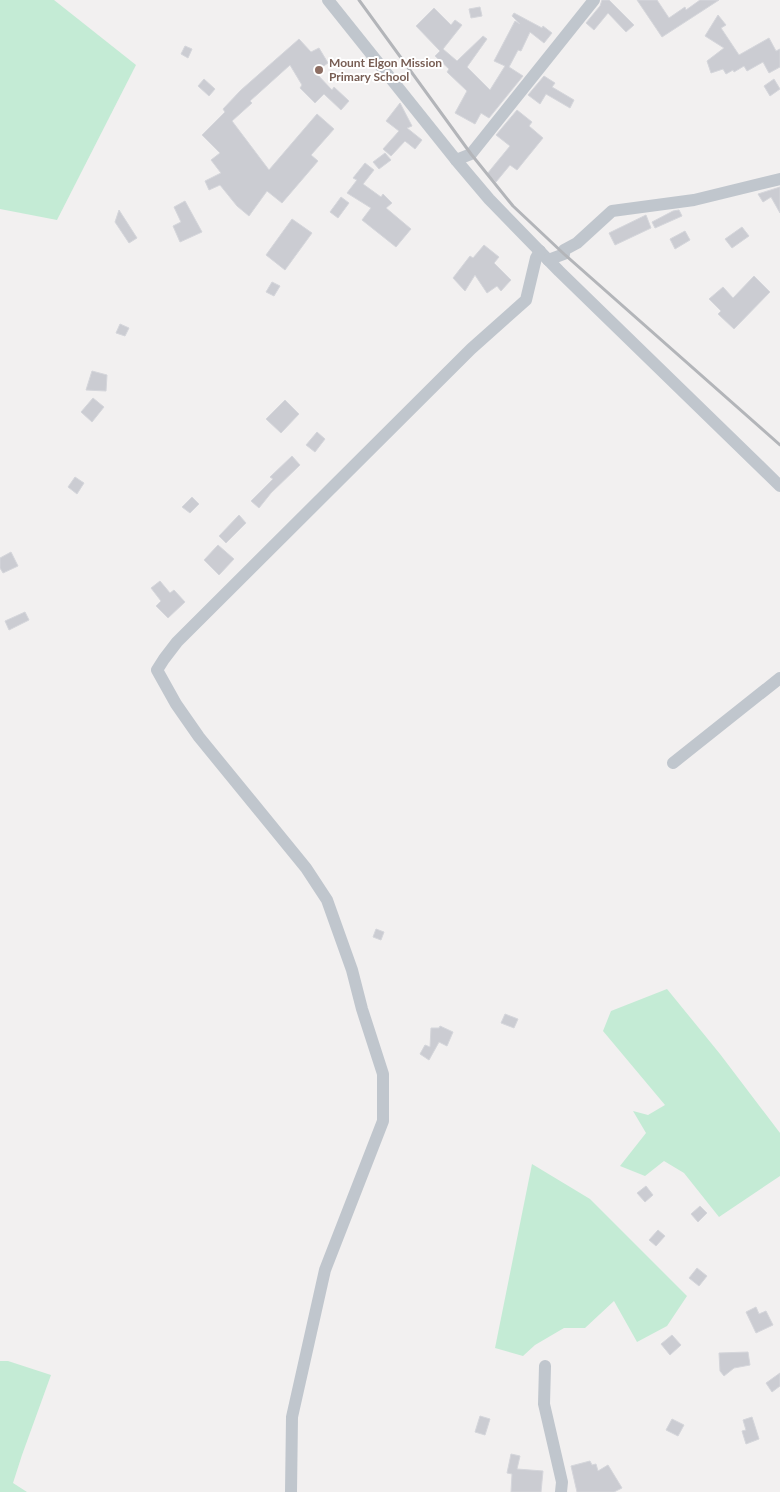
<svg xmlns="http://www.w3.org/2000/svg" width="780" height="1492" viewBox="0 0 780 1492" font-family="Lato,sans-serif">
	<style>
		.green { fill: #c4ebd5 }
		.building { fill: #cbccd2; stroke: #d5d6db }
		.lines { fill: none; stroke-linecap: round; stroke-linejoin: round }
		.minor { stroke: #c0c6cd; stroke-width: 12 }
		.rail { stroke: #b3b5b9; stroke-width: 3 }
		.education-dot { fill: #8d6e63; stroke: #fff; stroke-width: 2 }
		.labels { text-anchor: middle; stroke-width: 4; stroke-linejoin: round; paint-order: stroke }
		.education-label { font-size: 12px; font-weight: bold; fill: #785e54; stroke: #fff; text-anchor: start }
	</style>
	<rect width="100%" height="100%" fill="#f2f0f0"/>
	<g class="green">
		<polygon points="0,0 54,0 136,65 57,220 0,209"/>
		<polygon points="667,989 720,1054 780,1133 780,1176 719,1217 684,1173 664,1161 645,1176 620,1166 646,1133 633,1111 648,1115 665,1105 603,1031 611,1011"/>
		<polygon points="532,1164 590,1199 687,1296 667,1326 637,1342 614,1301 585,1328 564,1328 535,1345 523,1356 495,1348"/>
		<polygon points="0,1361 8,1361 51,1375 22,1455 13,1483 27,1492 0,1492"/>
	</g>
	<g class="building">
		<polygon points="602,0 609,0 634,25 626,32 608,13 594,30 586,23 600,6"/>
		<polygon points="637,0 657,0 669,18 685,7 686,10 700,0 719,0 662,37"/>
		<polygon points="480,7 482,16 471,18 469,9"/>
		<polygon points="434,8 451,25 455,20 462,25 443,49 457,61 483,36 487,39 467,67 490,90 505,66 494,61 515,21 520,24 512,16 514,13 542,28 543,26 552,33 544,43 530,32 521,51 518,50 509,67 523,76 489,118 481,113 475,124 455,113 467,91 447,72 449,69 435,56 440,51 416,26"/>
		<polygon points="718,15 726,25 721,28 739,55 769,38 776,51 780,49 780,67 769,73 763,62 747,71 744,66 734,72 733,70 726,74 723,69 711,73 707,61 724,48 705,36"/>
		<polygon points="299,39 311,52 319,48 328,63 315,72 332,90 334,87 349,101 341,110 324,94 315,103 300,88 302,85 290,65 250,101 252,103 232,121 269,170 317,114 334,129 311,155 318,161 282,203 267,191 249,216 237,206 220,185 209,190 205,181 221,173 211,160 220,153 202,135 225,112 223,109 241,90"/>
		<polygon points="185,46 192,49 188,58 181,54"/>
		<polygon points="544,76 555,83 552,87 574,100 570,108 546,94 540,104 528,95"/>
		<polygon points="204,79 215,89 209,96 198,86"/>
		<polygon points="774,79 780,89 770,96 764,86"/>
		<polygon points="400,103 412,126 407,128 422,140 415,149 405,141 391,156 383,149 399,131 386,121"/>
		<polygon points="517,110 532,122 529,126 543,138 517,170 510,165 496,182 487,174 510,146 496,135"/>
		<polygon points="385,153 391,160 379,169 373,162"/>
		<polygon points="365,163 374,170 363,184 381,197 383,194 392,203 386,208 411,229 396,247 362,220 371,208 347,193 357,180 353,178"/>
		<polygon points="780,187 780,213 771,197 763,202 758,194"/>
		<polygon points="341,197 349,203 338,218 330,212"/>
		<polygon points="185,201 202,232 180,242 173,226 181,222 174,207"/>
		<polygon points="119,210 137,238 129,243 115,222"/>
		<polygon points="679,210 682,216 655,228 652,222 673,211"/>
		<polygon points="646,215 651,228 615,245 609,233"/>
		<polygon points="292,219 312,233 285,270 266,255"/>
		<polygon points="742,227 749,236 732,248 725,239"/>
		<polygon points="685,231 690,240 675,249 670,239"/>
		<polygon points="484,245 499,257 494,263 511,280 501,291 497,286 487,293 475,275 465,291 453,278 470,256 473,258"/>
		<polygon points="754,276 770,292 734,329 718,314 721,311 709,299 723,287 733,298"/>
		<polygon points="272,282 280,286 274,296 266,292"/>
		<polygon points="120,324 129,328 125,336 116,333"/>
		<polygon points="92,371 107,375 106,391 86,390"/>
		<polygon points="93,398 104,407 92,422 81,412"/>
		<polygon points="285,400 299,414 281,433 266,419"/>
		<polygon points="317,432 325,439 315,452 306,445"/>
		<polygon points="292,456 300,465 271,493 259,508 251,501 273,479 270,477"/>
		<polygon points="75,477 84,483 77,494 68,487"/>
		<polygon points="192,497 199,504 190,513 182,507"/>
		<polygon points="239,515 246,523 226,543 219,536"/>
		<polygon points="218,545 234,559 219,575 204,560"/>
		<polygon points="11,552 18,566 3,573 0,568 0,558"/>
		<polygon points="160,581 170,593 174,590 185,602 168,618 156,606 161,601 151,588"/>
		<polygon points="25,612 29,620 9,630 5,621"/>
		<polygon points="376,929 384,932 381,940 373,937"/>
		<polygon points="505,1014 518,1019 514,1028 501,1023"/>
		<polygon points="440,1026 453,1032 447,1046 439,1042 429,1060 420,1054 425,1045 430,1047 431,1028 439,1028"/>
		<polygon points="646,1186 653,1195 645,1202 637,1193"/>
		<polygon points="700,1206 707,1213 698,1222 691,1214"/>
		<polygon points="658,1230 665,1236 656,1246 649,1240"/>
		<polygon points="697,1268 707,1276 699,1286 689,1278"/>
		<polygon points="756,1307 759,1314 766,1311 773,1325 756,1333 746,1312"/>
		<polygon points="672,1335 681,1345 670,1355 661,1344"/>
		<polygon points="748,1352 750,1365 734,1368 724,1376 720,1371 719,1353"/>
		<polygon points="780,1373 780,1386 772,1392 766,1383"/>
		<polygon points="480,1416 490,1419 485,1435 475,1432"/>
		<polygon points="752,1417 759,1439 746,1444 742,1431 746,1430 743,1420"/>
		<polygon points="672,1419 684,1425 678,1436 666,1430"/>
		<polygon points="511,1454 520,1456 517,1469 543,1471 541,1492 511,1492 512,1474 507,1473"/>
		<polygon points="590,1461 592,1465 596,1464 598,1471 608,1465 622,1488 614,1492 577,1492 571,1466"/>
	</g>
	<g class="lines">
		<g class="minor">
			<polyline points="328,0 456,160 489,199 559,271 780,486"/>
			<polyline points="456,160 471,154 594,0"/>
			<polyline points="548,260 564,254 564,250 577,243 612,211 694,200 780,179"/>
			<polyline points="673,763 780,678"/>
			<polyline points="545,1366 544,1404 562,1482 561,1492"/>
			<polyline points="291,1492 292,1417 325,1270 383,1121 383,1074 362,1009 352,970 327,900 306,868 199,737 176,704 157,670 164,659 177,642 471,349 526,300 536,258 540,251"/>
		</g>
		<polyline class="rail" points="359,0 471,154 513,206 564,254 780,445"/>
	</g>
	<circle class="education-dot" cx="319" cy="70" r="5"/>
	<g class="labels">
		<g class="education-label">
			<text x="329" y="67">Mount Elgon Mission<tspan x="329" dy="14">Primary School</tspan></text>
		</g>
	</g>
</svg>
